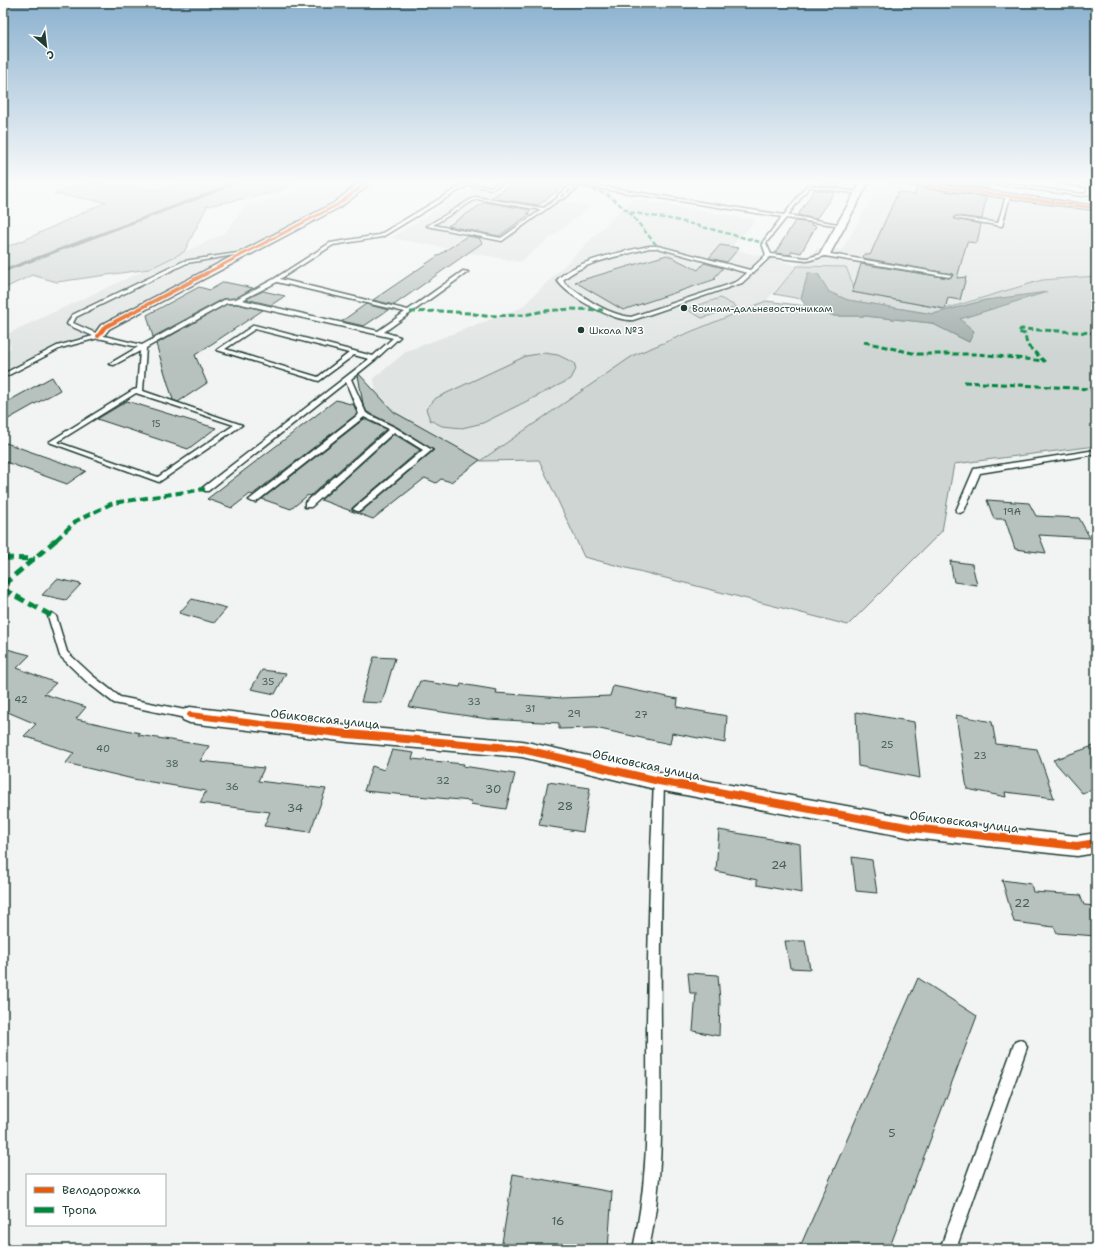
<svg xmlns="http://www.w3.org/2000/svg" width="1099" height="1252" viewBox="0 0 1099 1252" font-family="'Shantell Sans',sans-serif">
	<style>
		.built { fill: #e0e4e3 }
		.green { fill: #ced5d3; stroke: #768984 }
		.water { fill: #a1adaa; stroke: #6d807b }
		.lines { fill: none; stroke-linecap: round; stroke-linejoin: round }
		.stream { stroke: #6d807b; stroke-width: 3 }
		.building { fill: #b7c1bd; stroke: #1f3d34 }
		.service-casing { stroke: #1f3d34; stroke-width: 3 }
		.minor-casing { stroke: #1f3d34; stroke-width: 3 }
		.service { fill: #fff; fill-rule: evenodd }
		.minor { fill: #fff; fill-rule: evenodd }
		.quiet-far3 { stroke: #00873e; stroke-width: 2.5; stroke-dasharray: 5 2.5; stroke-linecap: butt }
		.quiet-far2 { stroke: #00873e; stroke-width: 3; stroke-dasharray: 6 3; stroke-linecap: butt }
		.quiet-far1 { stroke: #00873e; stroke-width: 4; stroke-dasharray: 8 4; stroke-linecap: butt }
		.quiet { stroke: #00873e; stroke-width: 5; stroke-dasharray: 10 5; stroke-linecap: butt }
		.cycleway-far3-casing { stroke: #fff; stroke-width: 4.5 }
		.cycleway-far2-casing { stroke: #fff; stroke-width: 5.5 }
		.cycleway-far1-casing { stroke: #fff; stroke-width: 8 }
		.cycleway-casing { stroke: #fff; stroke-width: 10 }
		.cycleway-far3 { stroke: #e8590c; stroke-width: 3 }
		.cycleway-far2 { stroke: #e8590c; stroke-width: 4 }
		.cycleway-far1 { stroke: #e8590c; stroke-width: 6 }
		.cycleway { stroke: #e8590c; stroke-width: 8 }
		.poi-dot { fill: #1f3d34; stroke: #fff; stroke-width: 1.5 }
		.labels { text-anchor: middle; stroke-width: 3; stroke-linejoin: round; paint-order: stroke }
		.far-number-label { font-size: 9px; fill: #455e56 }
		.far-poi-label { font-size: 10px; fill: #1f3d34; stroke: #fff; text-anchor: start }
		.number-label { font-size: 10px; fill: #455e56 }
		.street-label { font-size: 12px; fill: #1f3d34; stroke: #fff }
		.near-number-label { font-size: 12px; fill: #455e56 }
	</style>
	<rect width="100%" height="100%" fill="#f2f3f3"/>
	<filter id="ink" filterUnits="userSpaceOnUse"><feTurbulence type="fractalNoise" baseFrequency=".025" numOctaves="2"/><feDisplacementMap in="SourceGraphic" scale="8" xChannelSelector="R" yChannelSelector="G"/><feConvolveMatrix kernelMatrix="1 2 1 2 8 2 1 2 1" color-interpolation-filters="sRGB"/></filter>
	<g filter="url(#ink)">
		<g class="built">
			<polygon points="321,180 358,180 333,204 79,339 58,345 3,372 3,352 11,348 7,334 225,233 245,206 294,194"/>
			<polygon points="881,182 1096,211 1096,276 1042,280 945,309 852,292 854,287 797,266 766,301 634,355 480,461 394,412 376,392 374,378 407,351 521,308 632,199 756,220 730,248 797,266 818,248 842,250"/>
			<polygon points="473,187 591,206 520,262 391,238"/>
		</g>
		<g class="green">
			<polygon points="183,180 297,180 277,192 207,206 184,252 149,269 57,282 32,275 3,289 3,248 22,241 106,202 54,194 89,182 157,190"/>
			<polygon points="797,266 846,267 854,287 852,292 945,309 1042,280 1096,276 1096,446 954,464 942,531 848,625 584,557 539,460 480,461 634,355 766,301 806,306 834,316 865,316 932,323 969,342 959,319 986,300 933,314 848,300 829,292 818,274 808,273 801,299 774,294"/>
			<polygon points="720,298 737,307 702,318 686,309"/>
			<polygon points="544,353 558,355 574,363 576,369 571,379 483,423 462,428 442,426 430,420 426,409 436,398 526,356"/>
		</g>
		<polygon class="water" points="808,273 818,274 829,292 848,300 933,314 986,300 1047,292 960,319 974,331 969,342 931,323 865,316 834,316 806,306 801,299"/>
		<g class="lines">
			<polyline class="stream" points="3,271 216,191 237,180"/>
		</g>
		<g class="building">
			<polygon points="519,180 572,180 538,205 491,198"/>
			<polygon points="822,180 843,180 838,188 819,185"/>
			<polygon points="922,180 964,180 989,185 988,189"/>
			<polygon points="916,187 986,197 982,219 956,216 953,218 954,219 981,224 977,243 967,242 957,278 966,277 960,300 948,298 945,309 852,292 861,264 949,278 953,275 952,274 863,258 864,254 870,255 898,192 915,195"/>
			<polygon points="814,190 835,192 816,219 798,215"/>
			<polygon points="485,202 531,210 527,213 530,214 499,236 448,226"/>
			<polygon points="795,221 812,223 811,225 816,226 801,253 792,251 790,255 775,253"/>
			<polygon points="467,236 479,238 482,243 394,305 373,300"/>
			<polygon points="720,245 739,248 727,262 709,258"/>
			<polygon points="667,255 698,270 704,263 723,268 714,278 716,279 623,310 575,282"/>
			<polygon points="224,282 253,288 236,298 223,299 153,337 147,315 199,287 210,290"/>
			<polygon points="263,291 285,296 271,305 246,299"/>
			<polygon points="227,304 237,304 263,310 195,355 207,383 178,402 173,400 156,344"/>
			<polygon points="366,304 388,310 364,326 342,321"/>
			<polygon points="359,374 394,412 480,460 451,482 441,479 436,483 425,478 373,519 321,500 394,434 420,450 352,508 352,510 361,512 434,450 397,427 367,412 363,404 358,375"/>
			<polygon points="52,377 60,390 3,422 3,404"/>
			<polygon points="336,400 354,405 357,414 252,495 250,494 232,508 207,499"/>
			<polygon points="127,401 192,421 216,428 188,449 97,419"/>
			<polygon points="364,419 386,429 310,496 308,495 291,509 262,499"/>
			<polygon points="3,442 86,471 67,484 3,461"/>
			<polygon points="987,500 1029,503 1036,516 1079,518 1090,538 1039,535 1046,553 1015,549 1005,519 994,519"/>
			<polygon points="950,561 972,564 977,585 954,582"/>
			<polygon points="57,579 81,584 66,600 42,595"/>
			<polygon points="192,599 227,608 214,623 179,613"/>
			<polygon points="3,648 30,655 17,668 56,683 44,694 86,707 76,719 140,733 138,735 209,746 200,761 264,768 258,781 326,789 310,832 264,826 270,812 200,803 206,791 133,779 66,763 74,753 24,736 36,724 3,710"/>
			<polygon points="374,657 395,658 382,703 361,702"/>
			<polygon points="262,670 286,673 275,694 251,689"/>
			<polygon points="420,681 460,687 461,684 497,690 496,693 562,698 610,696 613,686 678,699 677,707 727,716 725,743 672,733 670,744 595,728 559,729 559,723 488,719 409,707"/>
			<polygon points="856,712 914,722 920,778 858,766"/>
			<polygon points="956,715 992,722 996,744 1037,749 1054,798 1005,792 1006,797 967,789"/>
			<polygon points="1096,745 1096,789 1082,793 1053,760"/>
			<polygon points="392,750 414,753 412,759 464,764 463,766 515,774 506,809 470,804 471,801 364,791 372,766 384,770"/>
			<polygon points="548,782 590,788 583,832 539,825"/>
			<polygon points="719,830 800,844 802,893 757,885 757,880 716,871"/>
			<polygon points="852,857 872,860 877,893 856,891"/>
			<polygon points="1002,880 1031,884 1033,892 1080,895 1084,905 1096,906 1096,936 1057,933 1054,927 1014,922"/>
			<polygon points="785,941 805,941 810,969 790,968"/>
			<polygon points="688,973 718,975 720,1001 719,1036 693,1031 696,993 690,993"/>
			<polygon points="918,978 977,1016 889,1249 799,1249"/>
			<polygon points="513,1174 612,1192 608,1249 501,1249"/>
		</g>
		<g class="lines">
			<g class="service-casing">
				<g id="service">
					<path d="M502,180h5l-15,9 -24,-4 -86,52 -49,8 -53,34 128,31 55,-39 5,1 -84,60 16,5 -24,22 -25,20 15,34 30,15 36,22 -72,61h-3l-4,-2 70,-59 -29,-18 -83,75h-6v-4l84,-74 -25,-12 -108,85h-3l-4,-2 110,-86 -13,-32 -138,109h-3l-4,-2 168,-130 -15,-4 -35,26 -102,-31 37,-25 119,31 20,-18 -156,-35h-10l-81,45 -3,43 99,34 -83,57 -110,-40 84,-52 4,-1 3,-38 -26,14 -5,-1 29,-17 -40,-9 -37,10 -58,30v-4l54,-28 36,-10 -25,-11 -1,-1 5,-9 112,-54 60,-9 2,1 -59,10 -111,54 -3,6 27,12 42,10 82,-45 12,-1 38,-20 56,-36 49,-8 87,-52 25,4zM277,282l128,30 -27,19 -136,-31zM255,329l94,24 -31,24 -93,-28zM136,393l3,1 95,31 -76,52 -101,-35z"/>
					<polygon points="965,180 979,180 1082,194 1087,193 1087,187 1041,180 1055,180 1090,185 1091,194 1082,196"/>
					<path d="M578,183l206,32 23,-30 52,7 1,2 -51,-7 -21,28 55,10 -2,1 -55,-8 -20,25 5,11 36,4 18,-5 127,22 -3,2 -124,-21 -18,5 -37,-4 -28,26 -109,37c-19,2 -66,-24 -76,-40 19,-20 65,-28 92,-34h9l92,24 16,-15 -4,-12 20,-26 -205,-32zM649,248h9l89,25 -9,8 -10,4 -97,32c-26,-3 -45,-19 -66,-33l-2,-4c21,-19 59,-24 86,-32z"/>
					<polygon points="1008,195 1010,196 1002,226 954,218 956,217 998,223 1006,196"/>
					<path d="M560,196l3,1 -61,44 -75,-15 48,-29 69,11zM476,199l65,11 -40,28 -68,-13z"/>
					<polygon points="1096,450 1096,454 980,473 964,511 960,513 956,511 974,469"/>
					<polygon points="52,613 56,616 67,652 93,676 120,697 190,711 194,712 195,715 194,718 190,719 114,703 87,682 60,656 48,616"/>
					<path d="M659,776l4,2 1,3c-2,82 -4,163 -3,245 0,76 4,148 -12,223h-16c17,-75 14,-147 14,-223 1,-82 3,-163 7,-245l1,-3z"/>
					<polygon points="1020,1040 1025,1042 1027,1047 956,1249 940,1249 1013,1047 1015,1042"/>
				</g>
			</g>
			<g class="minor-casing">
				<g id="minor">
					<polygon points="363,180 371,180 365,188 340,207 109,329 102,338 98,339 93,336 101,325 334,203"/>
					<polygon points="578,180 587,180 564,199 558,199 558,195"/>
					<polygon points="862,180 870,180 830,254 828,256 822,256 820,254"/>
					<polygon points="886,180 909,180 1096,206 1096,210 890,182"/>
					<polygon points="190,707 348,726 522,741 659,772 912,818 1077,836 1096,833 1096,853 1077,856 912,838 659,790 522,757 348,742 190,723 183,720 181,715 183,710"/>
				</g>
			</g>
			<use href="#service" class="service"/>
			<use href="#minor" class="minor"/>
			<g class="quiet-far3">
				<polyline points="578,184 608,195 629,212 676,220 764,243"/>
				<polyline points="561,197 582,181"/>
				<polyline points="629,212 658,247"/>
			</g>
			<g class="quiet-far2">
				<polyline points="410,312 440,311 469,313 485,316 524,315 544,311 571,309 603,310"/>
				<polyline points="864,342 917,354 978,354 1044,361 1027,345 1025,334 1018,332 1021,329 1096,333"/>
				<polyline points="964,382 1091,389 1096,388"/>
			</g>
			<polyline class="quiet-far1" points="56,540 76,521 113,503 205,489"/>
			<g class="quiet">
				<polyline points="3,558 35,559"/>
				<polyline points="3,585 57,539"/>
				<polyline points="3,589 52,616"/>
			</g>
			<g class="cycleway-far3-casing">
				<g id="cycleway-far3">
					<polyline points="890,180 1096,208"/>
					<polyline points="205,274 337,205 362,186 367,180"/>
				</g>
			</g>
			<g class="cycleway-far2-casing">
				<polyline id="cycleway-far2" points="98,336 105,327 207,273"/>
			</g>
			<g class="cycleway-far1-casing">
				<polyline id="cycleway-far1" points="190,715 278,726"/>
			</g>
			<g class="cycleway-casing">
				<polyline id="cycleway" points="269,725 348,734 522,749 659,781 912,828 1077,846 1096,843"/>
			</g>
			<use href="#cycleway-far3" class="cycleway-far3"/>
			<use href="#cycleway-far2" class="cycleway-far2"/>
			<use href="#cycleway-far1" class="cycleway-far1"/>
			<use href="#cycleway" class="cycleway"/>
		</g>
	</g>
	<linearGradient id="sky" x2="0" y2="1"><stop stop-color="#8bb1cf"/><stop offset="0.51" stop-color="#f9fafa"/><stop offset="1" stop-color="#f9fafa" stop-opacity="0"/></linearGradient>
	<rect width="1099" height="356" fill="url(#sky)"/>
	<g class="poi-dot">
		<circle cx="684" cy="308" r="4"/>
		<circle cx="581" cy="330" r="4"/>
	</g>
	<g class="labels">
		<g class="far-number-label">
			<text x="156" y="427">15</text>
		</g>
		<g class="far-poi-label">
			<text x="692" y="312">Воинам-дальневосточникам</text>
			<text x="589" y="334">Школа №3</text>
		</g>
		<g class="number-label">
			<text x="1012" y="515">19А</text>
			<text x="268" y="685">35</text>
			<text x="21" y="703">42</text>
			<text x="474" y="705">33</text>
			<text x="530" y="712">31</text>
			<text x="574" y="717">29</text>
			<text x="641" y="718">27</text>
			<text x="887" y="748">25</text>
			<text x="103" y="752">40</text>
			<text x="980" y="759">23</text>
			<text x="172" y="767">38</text>
			<text x="443" y="784">32</text>
			<text x="232" y="790">36</text>
		</g>
		<g class="street-label">
			<text transform="translate(325 719) rotate(6)" y="4">Обиковская улица</text>
			<text transform="translate(646 765) rotate(12)" y="4">Обиковская улица</text>
			<text transform="translate(964 822) rotate(7)" y="4">Обиковская улица</text>
		</g>
		<g class="near-number-label">
			<text x="493" y="793">30</text>
			<text x="565" y="810">28</text>
			<text x="295" y="812">34</text>
			<text x="779" y="869">24</text>
			<text x="1022" y="907">22</text>
			<text x="892" y="1137">5</text>
			<text x="558" y="1225">16</text>
		</g>
	</g>
	<rect width="1099" height="1252" fill="none" stroke="#fff" stroke-width="16"/>
	<rect x="8" y="8" width="1083" height="1236" fill="none" stroke="#1f3d34" stroke-width="1.5" filter="url(#ink)"/>
	<rect x="26" y="1174" width="140" height="52" fill="#ffffff" stroke="#a5b1ae"/>
	<rect x="34" y="1187" width="20" height="6" fill="#e8590c" stroke="#a5b1ae"/>
	<text x="62" y="1194" font-size="12" fill="#1f3d34">Велодорожка</text>
	<rect x="34" y="1207" width="20" height="6" fill="#00873e" stroke="#a5b1ae"/>
	<text x="62" y="1214" font-size="12" fill="#1f3d34">Тропа</text>
	<g transform="translate(46 46) rotate(152)" stroke="#ffffff" stroke-width="3" paint-order="stroke">
	<path d="M0-3L7 15L0 10L-7 15Z" fill="#1f3d34"/>
	<text y="-6" font-size="11" font-weight="bold" text-anchor="middle" fill="#1f3d34">С</text>
	</g>
</svg>
